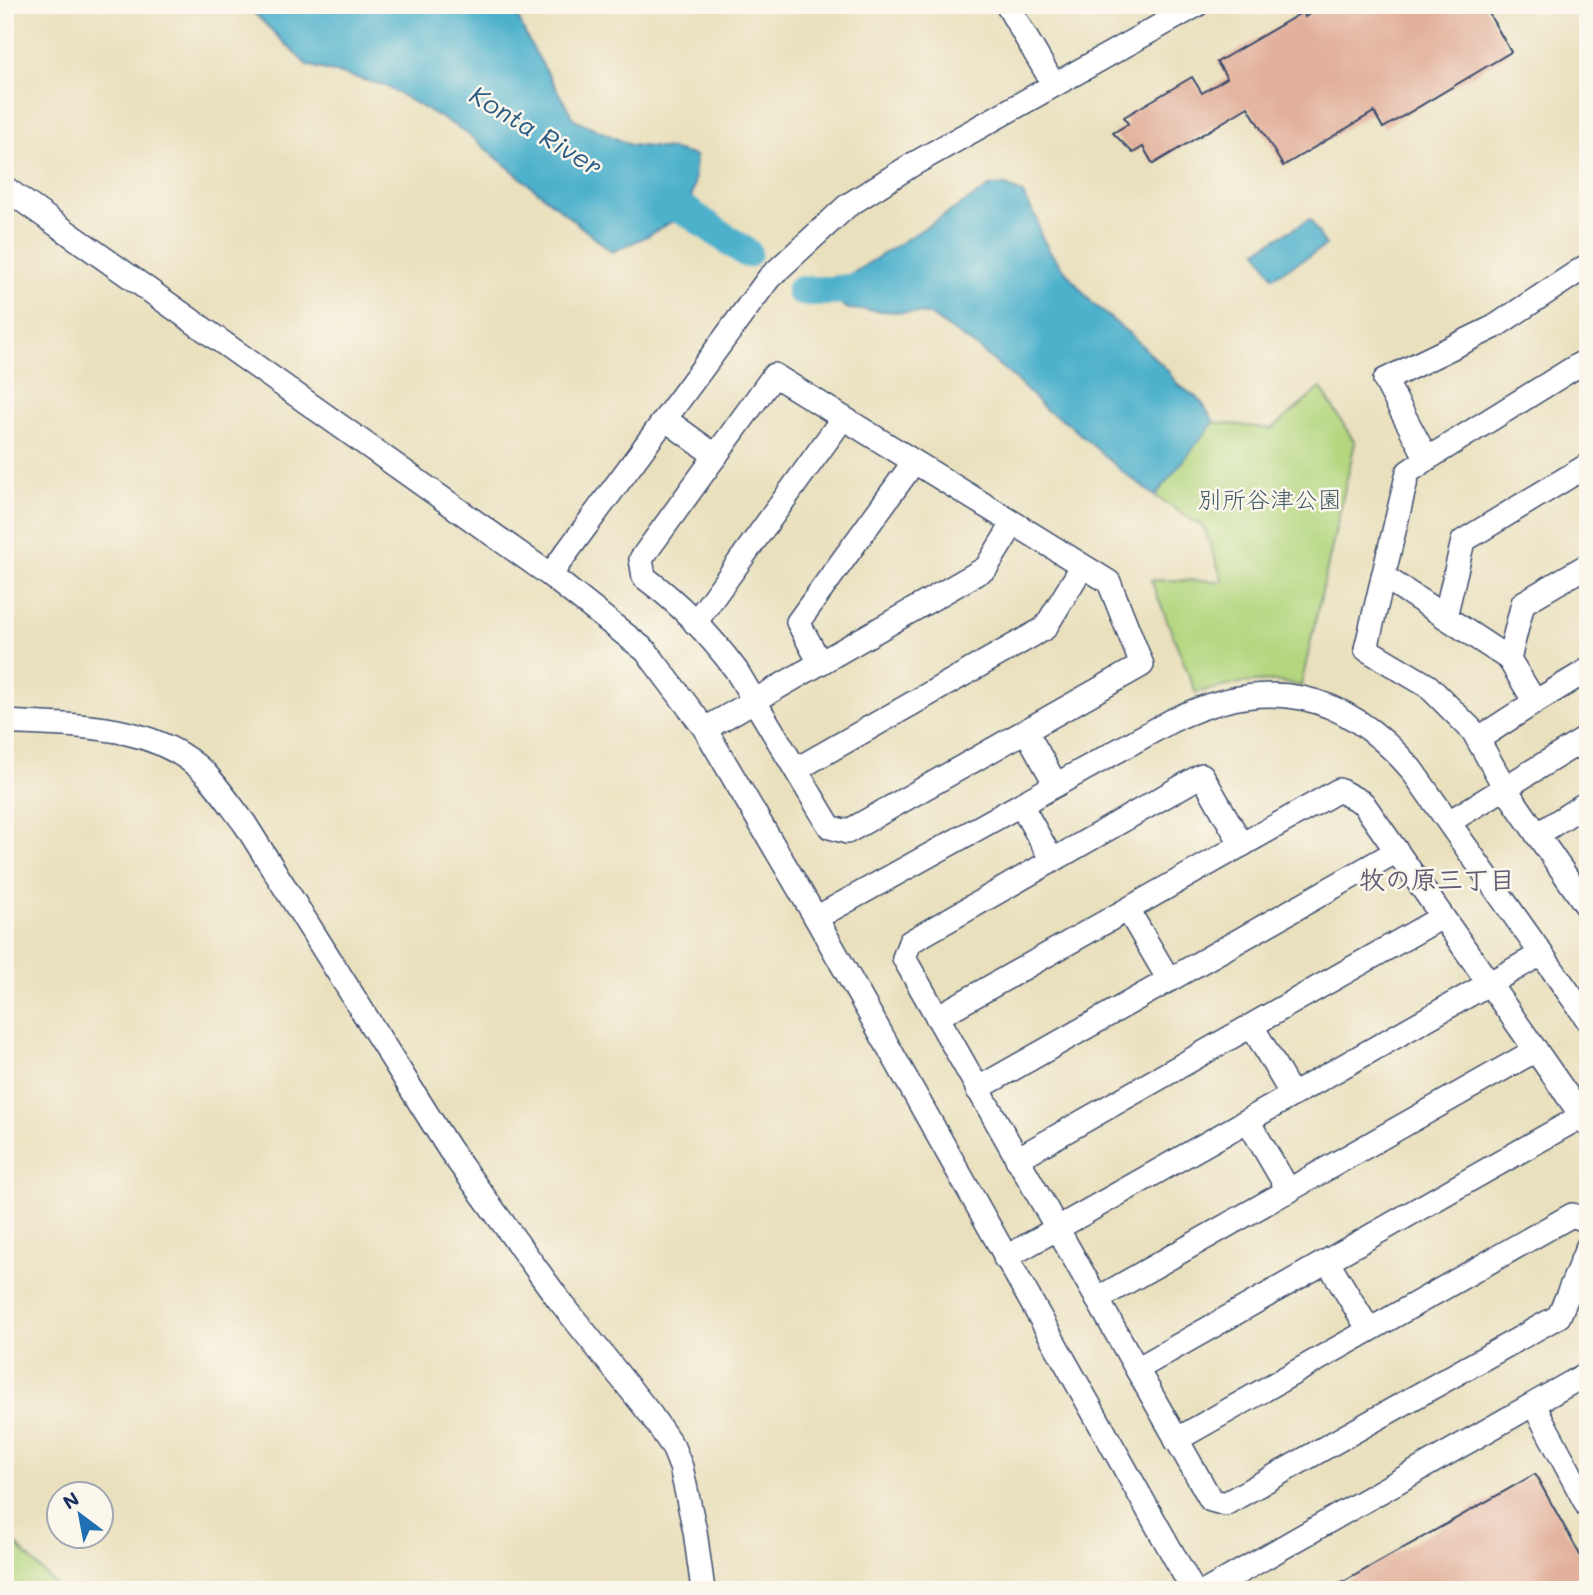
<svg xmlns="http://www.w3.org/2000/svg" width="1593" height="1595" viewBox="0 0 1593 1595" font-family="Mali,'Klee One',sans-serif">
	<style>
		.green { fill: #b3d67e; stroke: #67826e; stroke-width: 2 }
		.water { fill: #4db1cc; stroke: #347095; stroke-width: 2 }
		.lines { fill: none; stroke-linecap: round; stroke-linejoin: round }
		.river { stroke: #4db1cc; stroke-width: 30 }
		.building { fill: #e1af9a }
		.minor-casing { stroke: #3a4a6c; stroke-width: 26 }
		.minor { stroke: #fff; stroke-width: 23 }
		.labels { text-anchor: middle; stroke-width: 5; stroke-linejoin: round; paint-order: stroke }
		.park-label { font-size: 24px; fill: #415966; stroke: #fbf7ec }
		.water-label { font-size: 26px; font-style: italic; fill: #2c5c84; stroke: #fbf7ec }
		.neighbourhood-label { font-size: 26px; font-weight: bold; fill: #605c73; stroke: #fbf7ec }
	</style>
	<rect width="100%" height="100%" fill="#fbf7ec"/>
	<filter id="ink" filterUnits="userSpaceOnUse"><feTurbulence type="fractalNoise" baseFrequency=".0143" numOctaves="2"/><feDisplacementMap in="SourceGraphic" scale="14" xChannelSelector="R" yChannelSelector="G"/><feConvolveMatrix kernelMatrix="1 2 1 2 8 2 1 2 1" color-interpolation-filters="sRGB"/></filter>
	<filter id="wash" filterUnits="userSpaceOnUse"><feTurbulence type="fractalNoise" baseFrequency=".00686" numOctaves="4" result="noise"/><feDisplacementMap in="SourceGraphic" scale="28" xChannelSelector="R" yChannelSelector="G"/><feGaussianBlur stdDeviation="1.57" result="paint"/><feColorMatrix in="noise" values="0 0 0 0 0 0 0 0 0 0 0 0 0 0 0 0 0 1.4 0 .05"/><feComposite in="paint" operator="in"/></filter>
	<g filter="url(#wash)">
		<rect width="100%" height="100%" fill="#e9e0bd"/>
		<g class="green">
			<path d="M1321,388l34,55 -54,243c-36,-10 -70,-2 -105,7l-45,-113 72,1 -19,-53 -49,-32 59,-74 58,7z"/>
			<polygon points="5,1543 17,1545 60,1590 5,1590"/>
		</g>
		<g class="water">
			<polygon points="246,5 513,5 527,38 574,119 630,145 670,149 696,156 694,186 688,212 647,236 612,252 464,131 383,85 307,65"/>
			<polygon points="991,186 1006,186 1022,193 1037,219 1040,234 1050,252 1071,278 1092,303 1132,336 1167,370 1177,384 1200,400 1214,422 1155,496 1123,472 1064,420 1047,411 1014,378 978,348 928,314 849,309 834,301 832,291 856,271"/>
			<polygon points="1310,219 1326,246 1273,277 1257,250"/>
		</g>
		<g class="lines">
			<g class="river">
				<polyline points="651,199 688,212 747,253"/>
				<polyline points="801,291 832,291 871,286"/>
			</g>
		</g>
		<g id="blocks">
			<g class="building">
				<polygon points="1324,5 1484,5 1511,52 1383,128 1374,112 1283,166 1248,107 1153,164 1143,147 1133,153 1113,133 1128,124 1124,117 1192,77 1202,93 1227,78 1217,62 1303,12 1305,17"/>
				<polygon points="1535,1474 1588,1569 1588,1590 1329,1590"/>
			</g>
		</g>
	</g>
	<g filter="url(#ink)">
		<use href="#blocks" fill-opacity="0" stroke="#3a4a6c" stroke-width="2"/>
		<g class="lines">
			<g class="minor-casing">
				<g id="minor">
					<polyline points="1007,5 1054,85"/>
					<polyline points="5,188 550,575 646,651 705,729 816,918 1193,1590"/>
					<polyline points="1588,265 1494,327 1385,380 1427,459 1408,472 1366,649 1428,686 1473,731 1505,788 1588,908"/>
					<path d="M774,375l335,207 33,83 -295,167 -17,-5 -94,-157c-26,-35 -57,-67 -92,-93l-3,-18z"/>
					<polyline points="665,419 716,456"/>
					<polyline points="1427,459 1580,364"/>
					<polyline points="1588,565 1523,603 1509,659 1535,702 1588,670"/>
					<polyline points="550,575 769,278 847,206 910,166 1197,5"/>
					<polyline points="1383,576 1509,659"/>
					<polyline points="1445,617 1463,541 1588,465"/>
					<polyline points="695,623 843,418"/>
					<polyline points="820,663 798,622 914,462"/>
					<path d="M5,722c69,5 146,-1 200,51 15,16 27,34 40,51l204,325 110,151 92,115 22,32 8,20 14,64 8,59"/>
					<polyline points="705,729 986,568 1013,524"/>
					<polyline points="1026,731 1056,785"/>
					<polyline points="1478,739 1535,702"/>
					<polyline points="797,769 1045,628 1082,567"/>
					<polyline points="1021,805 1052,860"/>
					<polyline points="1449,822 1588,737"/>
					<polyline points="1537,835 1588,802"/>
					<polyline points="1242,845 1202,775 910,942 904,958 1211,1500 1225,1504 1559,1316 1588,1246"/>
					<polyline points="1128,910 1169,980"/>
					<path d="M816,918l357,-198c94,-45 170,-30 238,49l177,251"/>
					<polyline points="937,1017 1339,790 1363,803 1588,1125"/>
					<polyline points="1252,1026 1292,1095"/>
					<polyline points="977,1089 1397,851"/>
					<polyline points="1248,1121 1289,1191"/>
					<polyline points="1017,1159 1442,917"/>
					<polyline points="1005,1258 1541,954"/>
					<polyline points="1328,1262 1369,1330"/>
					<polyline points="1097,1299 1536,1050"/>
					<polyline points="1137,1369 1582,1116"/>
					<polyline points="1534,1405 1588,1507"/>
					<polyline points="1176,1440 1572,1215 1588,1221"/>
					<polyline points="1208,1590 1588,1373"/>
				</g>
			</g>
			<use href="#minor" class="minor"/>
		</g>
	</g>
	<g class="labels">
		<g class="park-label">
			<text x="1270" y="508">別所谷津公園</text>
		</g>
		<g class="water-label">
			<text transform="translate(536 131) rotate(31)" y="9">Konta River</text>
		</g>
		<g class="neighbourhood-label">
			<text x="1437" y="889">牧の原三丁目</text>
		</g>
	</g>
	<rect width="1593" height="1595" fill="none" stroke="#fbf7ec" stroke-width="28"/>
	<g transform="translate(80 1515) rotate(328)"><circle r="33" fill="#fbf7ec" stroke="#a1a7b3" stroke-width="2"/>
	<path d="M0-5L12 26L0 18L-12 26Z" fill="#1f6fb2"/>
	<text y="-10" font-size="19" font-weight="bold" text-anchor="middle" fill="#1b2f5e">N</text>
	</g>
</svg>
